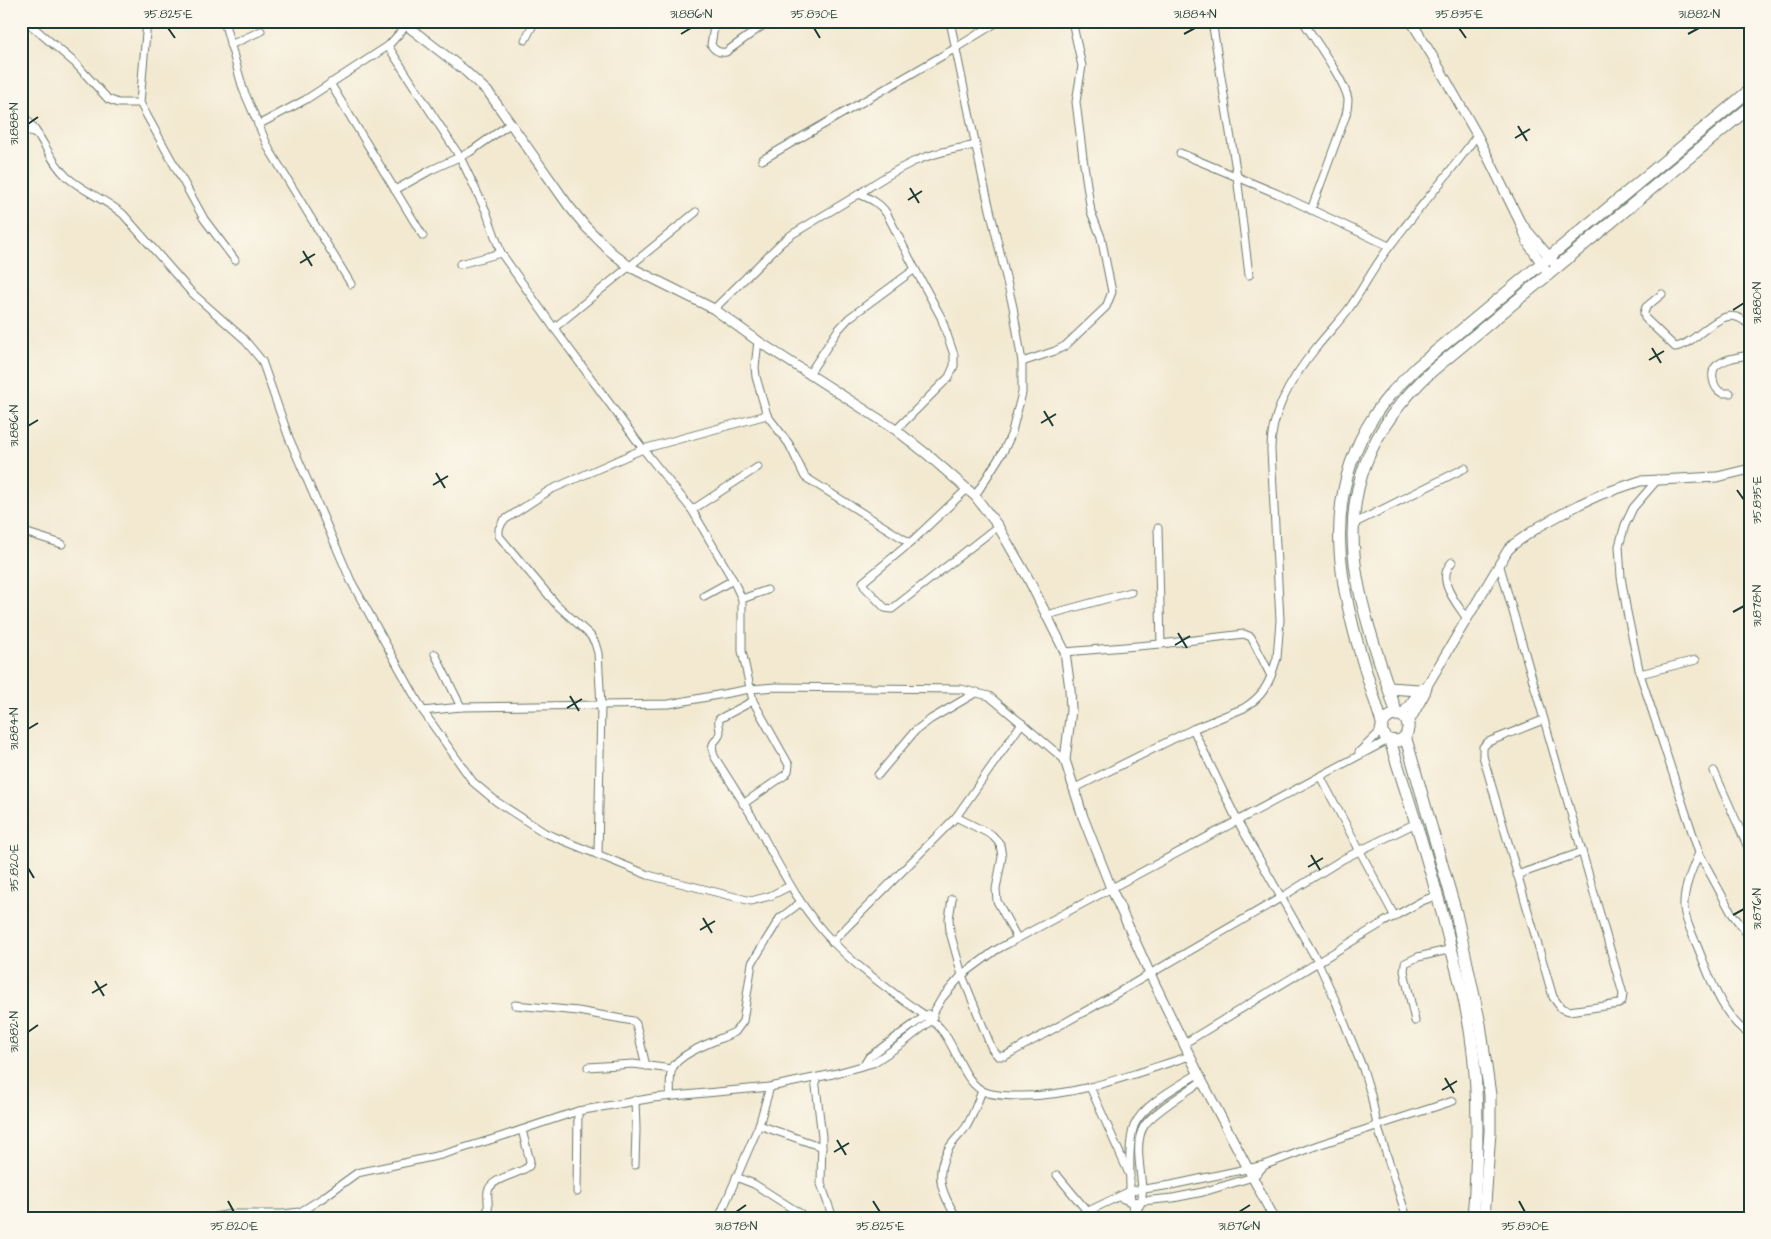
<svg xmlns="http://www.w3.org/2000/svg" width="1771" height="1239" viewBox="0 0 1771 1239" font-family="'Architects Daughter',sans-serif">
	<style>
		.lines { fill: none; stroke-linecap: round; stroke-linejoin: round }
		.minor-casing { stroke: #69796b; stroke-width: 9 }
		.tertiary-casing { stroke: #69796b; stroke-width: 11 }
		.primary-casing { stroke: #69796b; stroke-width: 13 }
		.minor { stroke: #fff; stroke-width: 7 }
		.tertiary { stroke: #fff; stroke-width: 9 }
		.primary { stroke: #fff; stroke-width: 11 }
		.ticks { fill: none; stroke: #1f3d34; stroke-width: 2 }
		.neatline { fill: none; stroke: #1f3d34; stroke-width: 2 }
		.ticks-label { font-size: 12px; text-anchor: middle; fill: #1f3d34 }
	</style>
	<rect width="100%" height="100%" fill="#fbf7ec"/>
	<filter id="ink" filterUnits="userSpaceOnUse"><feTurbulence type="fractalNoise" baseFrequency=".02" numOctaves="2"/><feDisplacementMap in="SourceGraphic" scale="10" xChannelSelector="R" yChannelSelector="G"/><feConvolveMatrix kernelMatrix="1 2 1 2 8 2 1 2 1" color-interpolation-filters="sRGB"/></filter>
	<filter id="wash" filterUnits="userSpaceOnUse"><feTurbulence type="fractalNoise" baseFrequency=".0096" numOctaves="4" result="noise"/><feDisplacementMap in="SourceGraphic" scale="20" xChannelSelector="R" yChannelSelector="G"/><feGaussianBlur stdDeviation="1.12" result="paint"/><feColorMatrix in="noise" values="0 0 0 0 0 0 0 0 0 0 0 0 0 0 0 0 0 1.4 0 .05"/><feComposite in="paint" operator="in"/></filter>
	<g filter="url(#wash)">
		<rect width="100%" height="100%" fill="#f3e9d1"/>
	</g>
	<g filter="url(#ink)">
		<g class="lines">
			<g class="minor-casing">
				<g id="minor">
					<polyline points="26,21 75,63 108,99 118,103 140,103"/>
					<polyline points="147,21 140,103 204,219 235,260"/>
					<polyline points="224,21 243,89 269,149 351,284"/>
					<path d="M715,21l-4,24c4,6 8,8 15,7l43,-31"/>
					<polyline points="950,21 983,180 1013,307 1022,362 1022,393 1011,435 1004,450 975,496"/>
					<polyline points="1212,21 1237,176 1249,275"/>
					<path d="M1303,21c11,18 42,60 45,78 0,6 -1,11 -2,16l-35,95"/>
					<polyline points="525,40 535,21"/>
					<polyline points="230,45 261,31"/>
					<polyline points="388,46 460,157 486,211 501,253 554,328 643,449 692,510 733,580 742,599 742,651 753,701 789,765 788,771 785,775 743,804"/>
					<polyline points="330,83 423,236"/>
					<path d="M21,114c21,18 27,46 46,63 16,14 39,23 56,37l68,78 52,46 19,23 27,77 62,143 72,130 50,71 24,20 48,31 103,42 103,26 19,-5 20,-10"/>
					<polyline points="258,125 305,100 388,46 406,26"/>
					<polyline points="21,128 38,135"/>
					<polyline points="1180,153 1278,194 1389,246"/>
					<polyline points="762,160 954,49 999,21"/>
					<polyline points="395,190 431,170 470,152 511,123"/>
					<path d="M859,194c17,-12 35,-23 54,-32 20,-9 42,-13 63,-17"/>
					<polyline points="460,264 501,253"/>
					<path d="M1662,294l-16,13 -2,6 1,5 30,29c25,-3 48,-51 75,-21"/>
					<path d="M714,309l67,-66 10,-8 68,-41c12,5 21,9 28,20l28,55 26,48 13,38v11l-5,11 -53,53"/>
					<polyline points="554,328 696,212"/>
					<polyline points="758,341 755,367 756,377 767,415 789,444 805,477 910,543"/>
					<polyline points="1022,362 1055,351 1065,346 1106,307 1112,292 1101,237 1091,212 1083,158 1076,102 1082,66 1072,21"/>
					<polyline points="809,374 838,330 849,318 915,269"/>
					<path d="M1730,393c-4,0 -8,1 -11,-2 -6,-5 -9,-19 -3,-25 9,-8 23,-9 34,-11"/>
					<polyline points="1658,479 1633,508 1625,525 1619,546 1621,577 1627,612 1640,674 1699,853 1731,912 1750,938"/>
					<polyline points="967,489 910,543 863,582 864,586 885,608 892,609 998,526"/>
					<polyline points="692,510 758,467"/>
					<polyline points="1353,524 1465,468"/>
					<polyline points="1158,528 1161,644"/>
					<polyline points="21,531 62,544"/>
					<path d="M1452,562c-17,18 4,40 15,57"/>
					<polyline points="1499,563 1623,994 1622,1001 1619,1004 1569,1011 1561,1008 1553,997 1483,756 1483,747 1488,742 1543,720"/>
					<polyline points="704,596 733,580"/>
					<polyline points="742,599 767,590"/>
					<polyline points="1047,615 1131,592"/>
					<path d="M1065,652l96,-8 83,-10 7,3 20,39c-6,15 -13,23 -27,32l-51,21 -120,60"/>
					<polyline points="435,654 461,707"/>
					<polyline points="1640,674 1696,660"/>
					<path d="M1271,676l6,-18 3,-38 -9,-169c-1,-38 22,-75 45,-103 10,-13 22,-25 32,-38 15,-21 26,-44 42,-64 28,-38 60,-72 87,-111"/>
					<path d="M753,701l-34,18c-1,5 1,9 1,13 -2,12 -11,6 -6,24 13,21 27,42 40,64 24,43 45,88 80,123 22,23 48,41 73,60 11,8 24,15 33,25 17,18 23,58 48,65 11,3 23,3 34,3 58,0 113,-23 168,-40"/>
					<polyline points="423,711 461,707 669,704 750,689 776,687 961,689 989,696 1065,760"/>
					<polyline points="1193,729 1237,820 1318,962 1336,1002 1363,1069 1371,1095 1377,1125 1407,1218"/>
					<polyline points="1359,752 1381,731"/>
					<polyline points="1714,771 1750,852"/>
					<polyline points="878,775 915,731 931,719 977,692"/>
					<polyline points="1320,776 1395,917"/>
					<polyline points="956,817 992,835 1000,844 1002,857 996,889 997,901 1017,938"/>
					<path d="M1699,853c-7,16 -16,36 -15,55 1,13 9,27 14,40 12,29 24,69 52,87"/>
					<polyline points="598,855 601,706 598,653 595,643 590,635 556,604 499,536 499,529 503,521 550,490 643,449 767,415"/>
					<polyline points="1517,875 1582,852"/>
					<polyline points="952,899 949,919 950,932 962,975 992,1049 998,1056 1005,1056 1100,1003 1282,897 1343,859 1416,823"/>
					<polyline points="832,942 956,817 1022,723"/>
					<polyline points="515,1005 578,1011 633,1021 636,1024 637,1028 646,1066"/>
					<polyline points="1415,1021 1404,971 1405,963 1418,957 1452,949"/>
					<polyline points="1185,1043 1384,922 1422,901 1438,895"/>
					<polyline points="864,1065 869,1057 928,1014"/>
					<polyline points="588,1067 633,1064 672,1069"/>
					<polyline points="815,1078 822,1137 821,1184 833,1218"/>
					<polyline points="1090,1087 1130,1176"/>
					<path d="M670,1096c1,-8 -1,-20 2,-27 7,-17 47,-29 63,-37l8,-11 9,-58 28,-45 20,-15"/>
					<polyline points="635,1100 636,1129 635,1165"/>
					<polyline points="759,1125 822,1147"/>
					<polyline points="1057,1175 1087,1211"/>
					<polyline points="736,1177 754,1184 801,1214"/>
					<polyline points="577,1192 578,1111"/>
					<polyline points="1119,1197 1131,1202 1173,1198 1203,1192 1253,1177 1265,1165"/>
					<path d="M1134,1213c3,-4 7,-8 8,-13 2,-21 -10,-55 2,-74 8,-13 44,-35 58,-45"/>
					<polyline points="211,1218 230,1214 282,1214 300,1212 321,1199 357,1173 441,1155 503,1136 578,1111 653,1098 770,1087 833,1074 873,1063 903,1043 932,1020 935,1010 942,998 962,975 996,950 1388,740"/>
					<path d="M478,1218l10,-7c1,-7 -1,-14 0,-20 4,-14 31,-16 41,-25l1,-5 -8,-31"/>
					<polyline points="719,1218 759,1125 770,1087"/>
					<path d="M957,1218c-15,-24 -24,-43 -8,-70 5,-8 12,-14 17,-21 7,-11 11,-24 16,-36"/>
					<polyline points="1074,1218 1130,1191 1171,1185 1265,1165 1318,1145 1453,1101"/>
					<path d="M1134,1218c0,-9 -4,-18 -4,-27 0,-18 -2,-48 4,-65 9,-22 45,-40 65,-53"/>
				</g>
			</g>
			<g class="tertiary-casing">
				<g id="tertiary">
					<polyline points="401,21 463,69 489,93 568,205 586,227 610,251 630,267 714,309 758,341 896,430 928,455 975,496 998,526 1028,578 1065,652 1070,689 1071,710 1065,760 1083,817 1111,888 1150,974 1202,1081 1274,1218"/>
					<polyline points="1411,21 1433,57 1477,135 1520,222 1529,245 1549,274"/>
					<polyline points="1520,222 1557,266"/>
					<polyline points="1401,716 1422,688"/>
					<polyline points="1408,724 1425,693 1428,684 1508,550 1514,544 1540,526 1580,504 1602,494 1640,481 1717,477 1750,469"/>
				</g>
			</g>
			<g class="primary-casing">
				<g id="primary">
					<polyline points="1389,688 1419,690"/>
					<path d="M1397,715c-14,-46 -32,-91 -40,-138 -15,-85 13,-150 76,-207l317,-263"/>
					<path d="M1382,723c-32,-103 -73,-207 -8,-307 12,-19 28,-34 43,-49l333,-277"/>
					<path d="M1406,736l-7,5 -11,-1 -7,-9c3,-19 23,-22 27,-6 1,5 -2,7 -2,12 0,5 3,11 4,16l46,160 24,111 10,71v36l-6,87"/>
					<path d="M1390,741c22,69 44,137 61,207 8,29 16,59 20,89 9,60 7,121 2,181"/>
				</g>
			</g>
			<use href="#minor" class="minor"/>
			<use href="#tertiary" class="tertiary"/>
			<use href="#primary" class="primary"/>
		</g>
	</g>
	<path class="ticks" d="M168,28l7,10M814,28l6,10M1459,28l7,10M681,34l10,-6M1184,34l11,-6M1688,34l11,-6M28,124l10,-7M1518,126l9,15M1515,138l15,-9M910,188l9,15M908,200l14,-9M303,251l9,15M300,263l15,-9M1733,310l11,-7M1652,348l9,15M1649,360l15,-9M1044,411l9,15M1041,423l15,-9M28,426l10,-6M436,473l9,15M433,485l15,-9M1737,490l7,10M1733,612l11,-6M1178,633l9,15M1175,645l15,-9M570,696l9,15M567,708l15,-9M28,729l10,-6M1311,855l9,15M1308,867l15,-9M28,868l6,10M1733,915l11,-6M703,918l9,15M700,930l15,-9M95,981l9,15M92,993l15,-9M28,1032l10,-7M1445,1078l9,15M1442,1090l15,-9M837,1140l9,15M834,1152l15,-9M228,1201l6,11M873,1201l7,11M1519,1201l6,11M736,1212l10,-7M1239,1212l11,-7"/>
	<rect width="1771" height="1239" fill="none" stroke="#fbf7ec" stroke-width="55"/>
	<rect x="28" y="28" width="1716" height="1184" class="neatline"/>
	<g class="ticks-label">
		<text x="168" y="18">35.825°E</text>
		<text x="691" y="18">31.886°N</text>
		<text x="814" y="18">35.830°E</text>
		<text x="1195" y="18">31.884°N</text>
		<text x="1459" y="18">35.835°E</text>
		<text x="1699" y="18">31.882°N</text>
		<text transform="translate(14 124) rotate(-90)" y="4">31.888°N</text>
		<text transform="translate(1757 303) rotate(-90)" y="4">31.880°N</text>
		<text transform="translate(14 426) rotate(-90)" y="4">31.886°N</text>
		<text transform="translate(1757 500) rotate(-90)" y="4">35.835°E</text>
		<text transform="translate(1757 606) rotate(-90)" y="4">31.878°N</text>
		<text transform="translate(14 729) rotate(-90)" y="4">31.884°N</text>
		<text transform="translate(14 868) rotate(-90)" y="4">35.820°E</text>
		<text transform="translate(1757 909) rotate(-90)" y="4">31.876°N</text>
		<text transform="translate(14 1032) rotate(-90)" y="4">31.882°N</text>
		<text x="234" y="1230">35.820°E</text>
		<text x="736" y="1230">31.878°N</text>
		<text x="880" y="1230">35.825°E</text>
		<text x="1239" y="1230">31.876°N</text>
		<text x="1525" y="1230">35.830°E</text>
	</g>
</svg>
